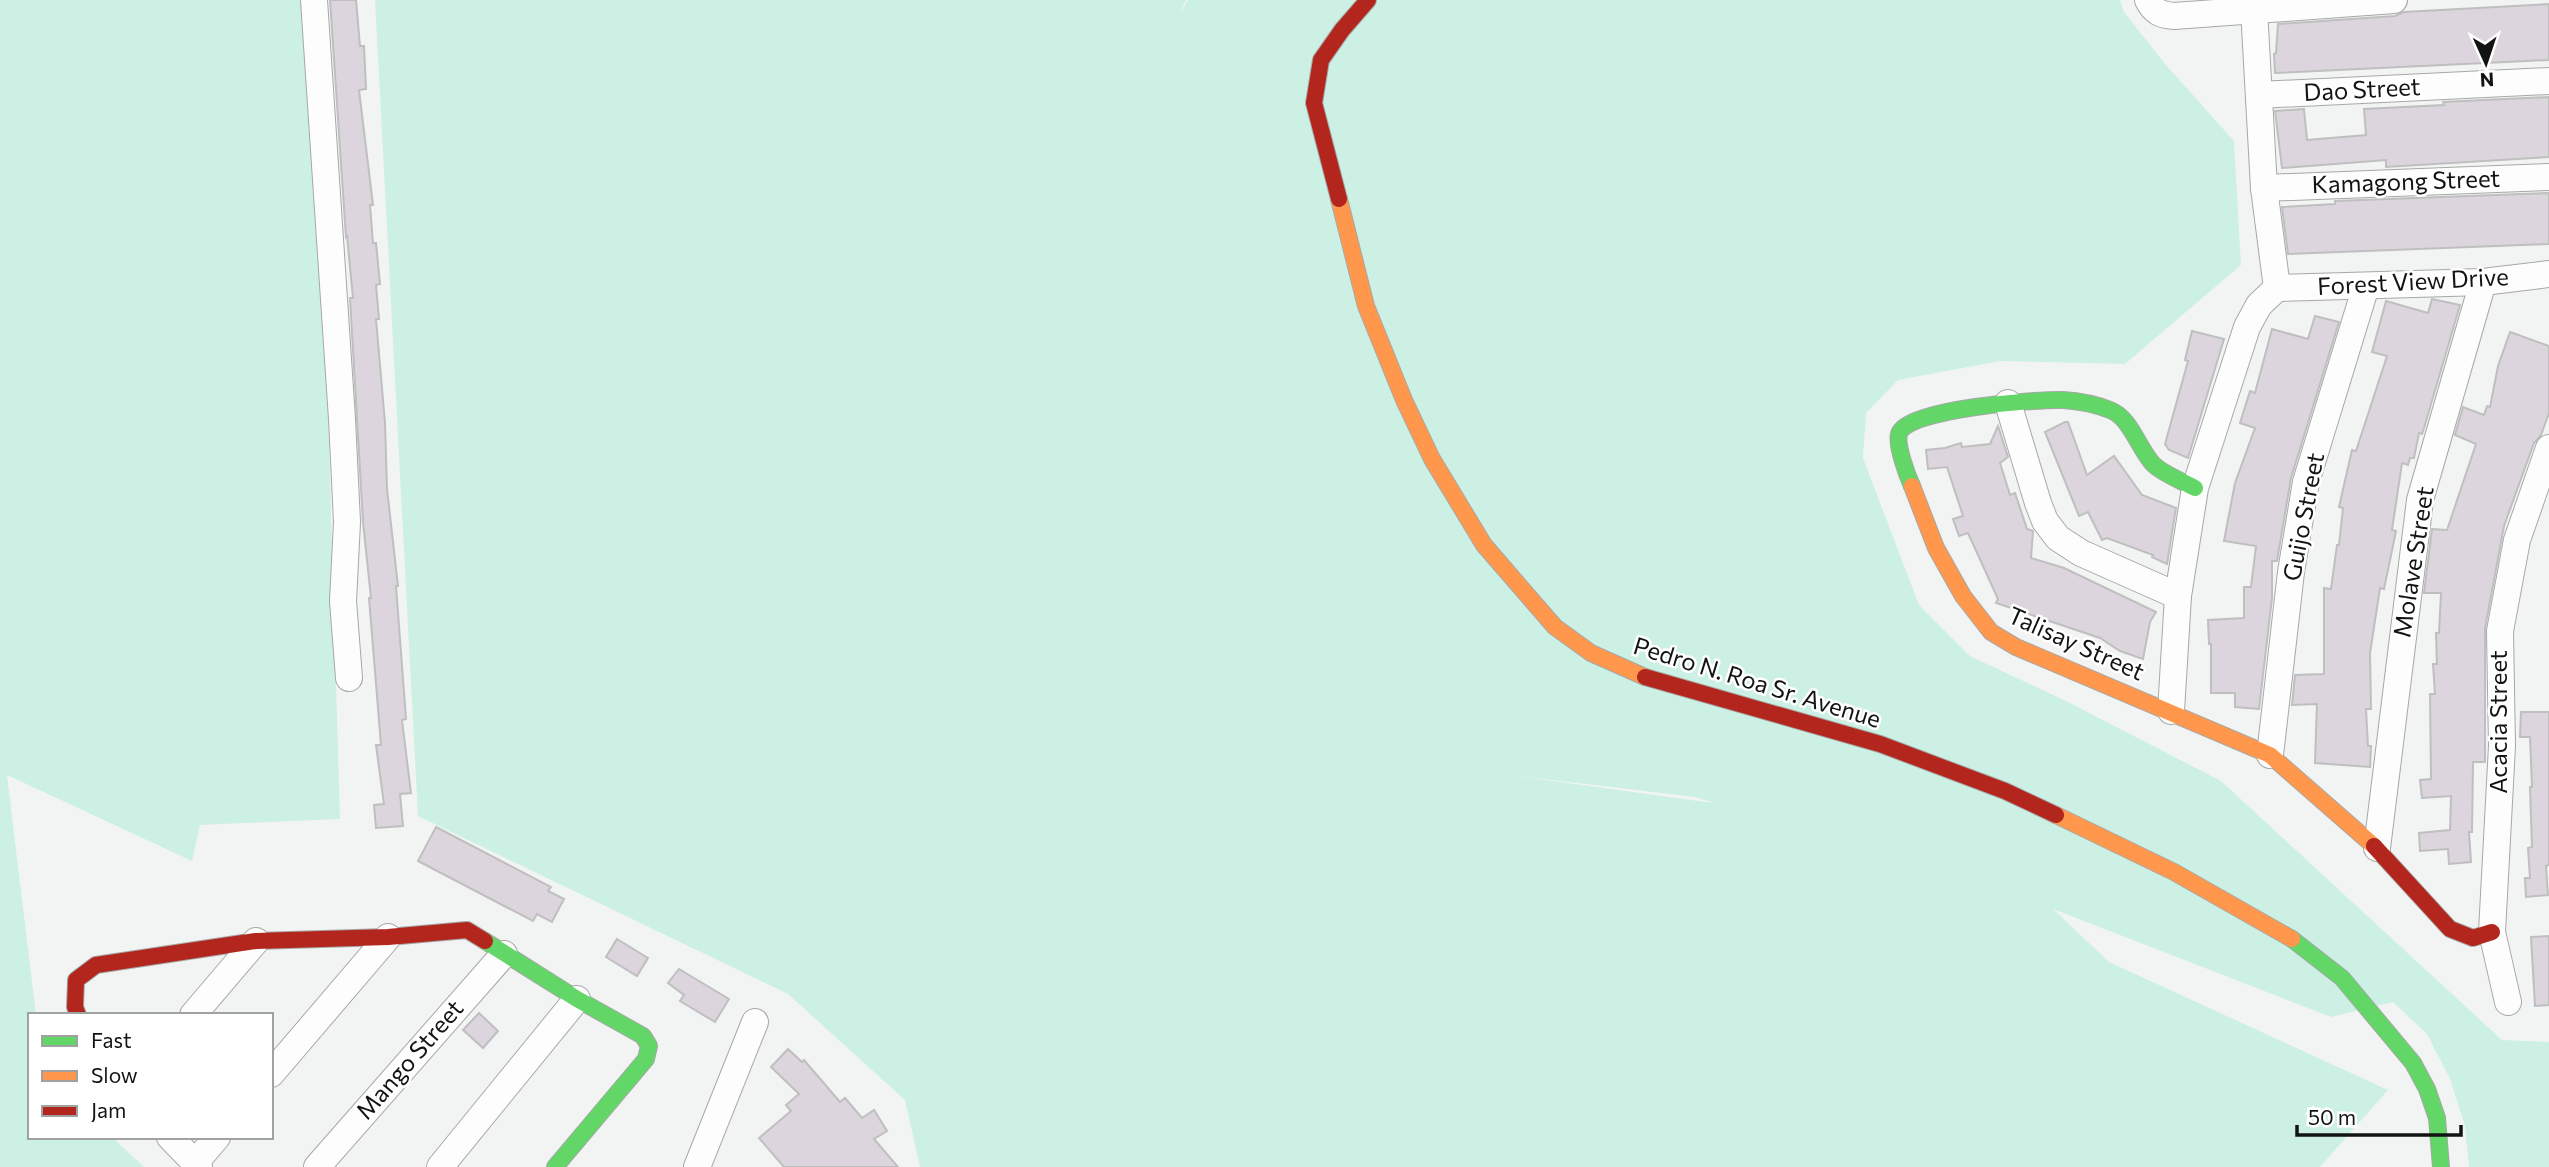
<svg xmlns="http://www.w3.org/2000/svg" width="2549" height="1167" viewBox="0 0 2549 1167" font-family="Commissioner,sans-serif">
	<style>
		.green { fill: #cdf0e5; fill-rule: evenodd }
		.building { fill: #dcd5de; stroke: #bebfbe; stroke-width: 2 }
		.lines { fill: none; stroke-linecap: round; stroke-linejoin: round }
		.street-casing { stroke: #a6a8a7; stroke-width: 28 }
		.fast-casing { stroke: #a6a8a7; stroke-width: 18 }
		.slow-casing { stroke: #a6a8a7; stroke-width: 18 }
		.jam-casing { stroke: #a6a8a7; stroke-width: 18 }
		.street { stroke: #fdfdfd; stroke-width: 26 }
		.fast { stroke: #63d668; stroke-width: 16 }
		.slow { stroke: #ff974d; stroke-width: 16 }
		.jam { stroke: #b3261e; stroke-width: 16 }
		.labels { text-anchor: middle; stroke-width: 5; stroke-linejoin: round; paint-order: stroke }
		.street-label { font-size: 24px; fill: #121413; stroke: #fff }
	</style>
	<rect width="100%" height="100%" fill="#f2f4f3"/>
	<g class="green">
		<polygon points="0,0 316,0 340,819 200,825 192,861 7,775 36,1015 30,1015 30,1137 112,1137 144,1167 0,1167"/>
		<path d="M375,0h811l-7,15 9,-15h932l4,12 42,53 68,76 7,124 -116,99 -125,-3 -102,19 -32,33 -3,45 56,147 51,51 98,46 153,79 281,259 47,2v125h-80l-4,-41 -15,-47 -23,-45 -34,-32 -62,15 -278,-108 56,53 279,128 -68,77h-1400l-15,-67 -117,-106 -370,-178zM1517,776l178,21 19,6h-1z"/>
	</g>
	<g class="building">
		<polygon points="330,0 356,0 360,46 364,46 366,89 359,90 373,205 370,205 373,243 376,243 380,284 376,285 379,319 376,319 385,423 387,489 398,586 396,586 406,719 402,720 411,793 400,794 403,826 376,828 374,805 384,804 376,745 381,745 369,598 371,598 363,522 350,298 353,298 347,236 346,237"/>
		<polygon points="2549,4 2549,60 2275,73 2274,54 2276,53 2278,24 2395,16 2404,12"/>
		<polygon points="2549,97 2549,157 2386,167 2386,160 2282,168 2275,111 2304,109 2307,140 2366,135 2364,109 2444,105 2443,102"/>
		<polygon points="2549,193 2549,244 2288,254 2282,207 2335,204 2335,201"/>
		<polygon points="2432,299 2460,305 2424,428 2422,434 2419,433 2414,458 2410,458 2408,465 2402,463 2392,530 2396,531 2384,589 2380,588 2370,653 2371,709 2366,709 2368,746 2371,746 2370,767 2315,763 2317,704 2292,705 2295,675 2324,674 2324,588 2331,589 2337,545 2339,545 2343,508 2339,507 2344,485 2352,450 2356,451 2387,356 2372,352 2386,301 2428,313"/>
		<polygon points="2315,316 2339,322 2291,478 2277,561 2272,561 2272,598 2259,709 2235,707 2235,693 2211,693 2211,644 2209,644 2208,620 2244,618 2244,587 2251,587 2256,546 2224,541 2235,483 2255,428 2240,423 2250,391 2255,393 2272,329 2308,339"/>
		<polygon points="2192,331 2224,339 2188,458 2169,450 2165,444 2188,361 2185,360"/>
		<polygon points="2510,332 2549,346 2549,413 2541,435 2534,443 2504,526 2485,628 2485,762 2473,762 2472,832 2469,832 2471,862 2449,864 2448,849 2420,851 2419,833 2450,830 2451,796 2422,798 2420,780 2431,779 2430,694 2435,694 2433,664 2437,664 2436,633 2439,633 2441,593 2424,593 2432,529 2447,530 2476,444 2455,435 2463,407 2484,415 2487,406 2490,407 2498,366"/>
		<polygon points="2065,422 2068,422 2087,475 2114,456 2142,495 2176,508 2167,564 2152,557 2153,555 2107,538 2102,540 2088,512 2079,516 2045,432"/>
		<polygon points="1998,426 2008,457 2000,463 2010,495 2015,493 2027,529 2033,531 2031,558 2064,568 2156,612 2150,622 2143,659 2120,651 2100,638 1996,603 1998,599 1968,533 1959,536 1953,519 1963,516 1947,467 1928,469 1926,450 1945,448 1961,443 1962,447 1990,444"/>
		<polygon points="2521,712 2549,712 2549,865 2546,866 2548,895 2526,897 2525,878 2530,878 2528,848 2532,847 2530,787 2532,787 2530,737 2520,737"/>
		<polygon points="436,827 551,887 548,891 564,899 552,922 537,914 533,921 418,861"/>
		<polygon points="2549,936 2549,1005 2535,1006 2531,937"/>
		<polygon points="617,939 648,958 637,976 606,957"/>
		<polygon points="679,969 729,999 715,1022 680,1001 684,995 668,983"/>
		<polygon points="479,1013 498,1031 483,1048 463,1030"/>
		<polygon points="788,1049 802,1062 804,1060 840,1102 845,1098 862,1118 874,1110 887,1131 874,1139 898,1167 784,1167 759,1138 791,1111 786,1105 799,1094 771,1067"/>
	</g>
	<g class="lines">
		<g class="street-casing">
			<g id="street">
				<polyline points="314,0 342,419 347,522 343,601 349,678"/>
				<path d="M2148,0c6,12 13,15 26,16l220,-16"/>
				<polyline points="2254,9 2264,188 2277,288"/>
				<polyline points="2259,95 2549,81"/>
				<polyline points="2264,188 2549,177"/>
				<polyline points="2277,288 2483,282 2549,274"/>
				<polyline points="2008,403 2038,503 2045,521 2058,538 2081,553 2178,596"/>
				<polyline points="2171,711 2178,596 2195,488 2247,327 2259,305 2277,288"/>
				<polyline points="2270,755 2291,572 2306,482 2366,286"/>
				<polyline points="2377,848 2420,500 2483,282"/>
				<polyline points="2508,1002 2492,932 2502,746 2500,631 2517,540 2549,448"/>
				<polyline points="193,1015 256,941"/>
				<polyline points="271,1074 388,937"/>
				<polyline points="170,1137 199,1167"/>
				<polyline points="195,1163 217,1137"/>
				<polyline points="317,1167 504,954"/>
				<polyline points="440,1167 577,999"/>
				<polyline points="697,1167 755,1022"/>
			</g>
		</g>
		<g class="fast-casing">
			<g id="fast">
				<path d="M1912,486c-5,-11 -16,-41 -13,-52 6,-25 139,-35 164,-34 16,1 32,4 47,10 21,8 28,38 43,54 10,10 29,17 42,24"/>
				<polyline points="2292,939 2342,978 2413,1063 2427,1089 2437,1118 2441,1167"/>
				<polyline points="485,941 577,999 643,1036 649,1046 646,1059 555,1167"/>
			</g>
		</g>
		<g class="slow-casing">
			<g id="slow">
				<polyline points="1339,199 1366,306 1404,400 1432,459 1484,545 1555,627 1591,653 1645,677"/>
				<polyline points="1912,486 1936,548 1963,596 1991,632 2016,647 2270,755 2374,846"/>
				<polyline points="2056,815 2174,872 2292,939"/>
			</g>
		</g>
		<g class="jam-casing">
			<g id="jam">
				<polyline points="1339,199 1314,103 1321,60 1342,30 1368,0"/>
				<polyline points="1645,677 1880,744 2005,791 2056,815"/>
				<polyline points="2374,846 2450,929 2473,938 2492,932"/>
				<polyline points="78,1015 75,1007 76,980 96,965 256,941 388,937 467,930 485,941"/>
			</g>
		</g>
		<use href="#street" class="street"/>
		<use href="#fast" class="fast"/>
		<use href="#slow" class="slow"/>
		<use href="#jam" class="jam"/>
	</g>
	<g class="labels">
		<g class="street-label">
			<text transform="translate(2362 90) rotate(-3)" y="8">Dao Street</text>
			<text transform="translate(2406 182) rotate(-2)" y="8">Kamagong Street</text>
			<text transform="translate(2413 282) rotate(-3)" y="8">Forest View Drive</text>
			<text transform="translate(2304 517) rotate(-79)" y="8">Guijo Street</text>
			<text transform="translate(2414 562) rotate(-81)" y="8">Molave Street</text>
			<text transform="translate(2076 644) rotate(24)" y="8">Talisay Street</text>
			<text transform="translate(1757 683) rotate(17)" y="8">Pedro N. Roa Sr. Avenue</text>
			<text transform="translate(2499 722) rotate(-90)" y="8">Acacia Street</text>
			<text transform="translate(410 1060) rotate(-49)" y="8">Mango Street</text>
		</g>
	</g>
	<rect x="28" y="1013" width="245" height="126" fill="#ffffff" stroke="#a0a1a1" stroke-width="2"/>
	<rect x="42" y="1036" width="35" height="10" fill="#63d668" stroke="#a0a1a1" stroke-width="2"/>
	<text x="91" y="1048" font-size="21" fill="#121413">Fast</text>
	<rect x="42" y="1071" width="35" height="10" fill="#ff974d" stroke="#a0a1a1" stroke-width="2"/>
	<text x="91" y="1083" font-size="21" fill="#121413">Slow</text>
	<rect x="42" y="1106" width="35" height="10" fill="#b3261e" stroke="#a0a1a1" stroke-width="2"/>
	<text x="91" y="1118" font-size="21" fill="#121413">Jam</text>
	<g transform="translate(2486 63) rotate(177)" stroke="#ffffff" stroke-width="5" paint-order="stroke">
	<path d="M0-5L12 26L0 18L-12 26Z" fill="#121413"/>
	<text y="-10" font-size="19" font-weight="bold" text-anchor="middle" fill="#121413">N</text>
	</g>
	<path d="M2297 1125v10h164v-10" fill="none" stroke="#121413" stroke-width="3.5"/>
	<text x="2308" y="1125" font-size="21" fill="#121413" stroke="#ffffff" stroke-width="5" paint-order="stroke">50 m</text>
</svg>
